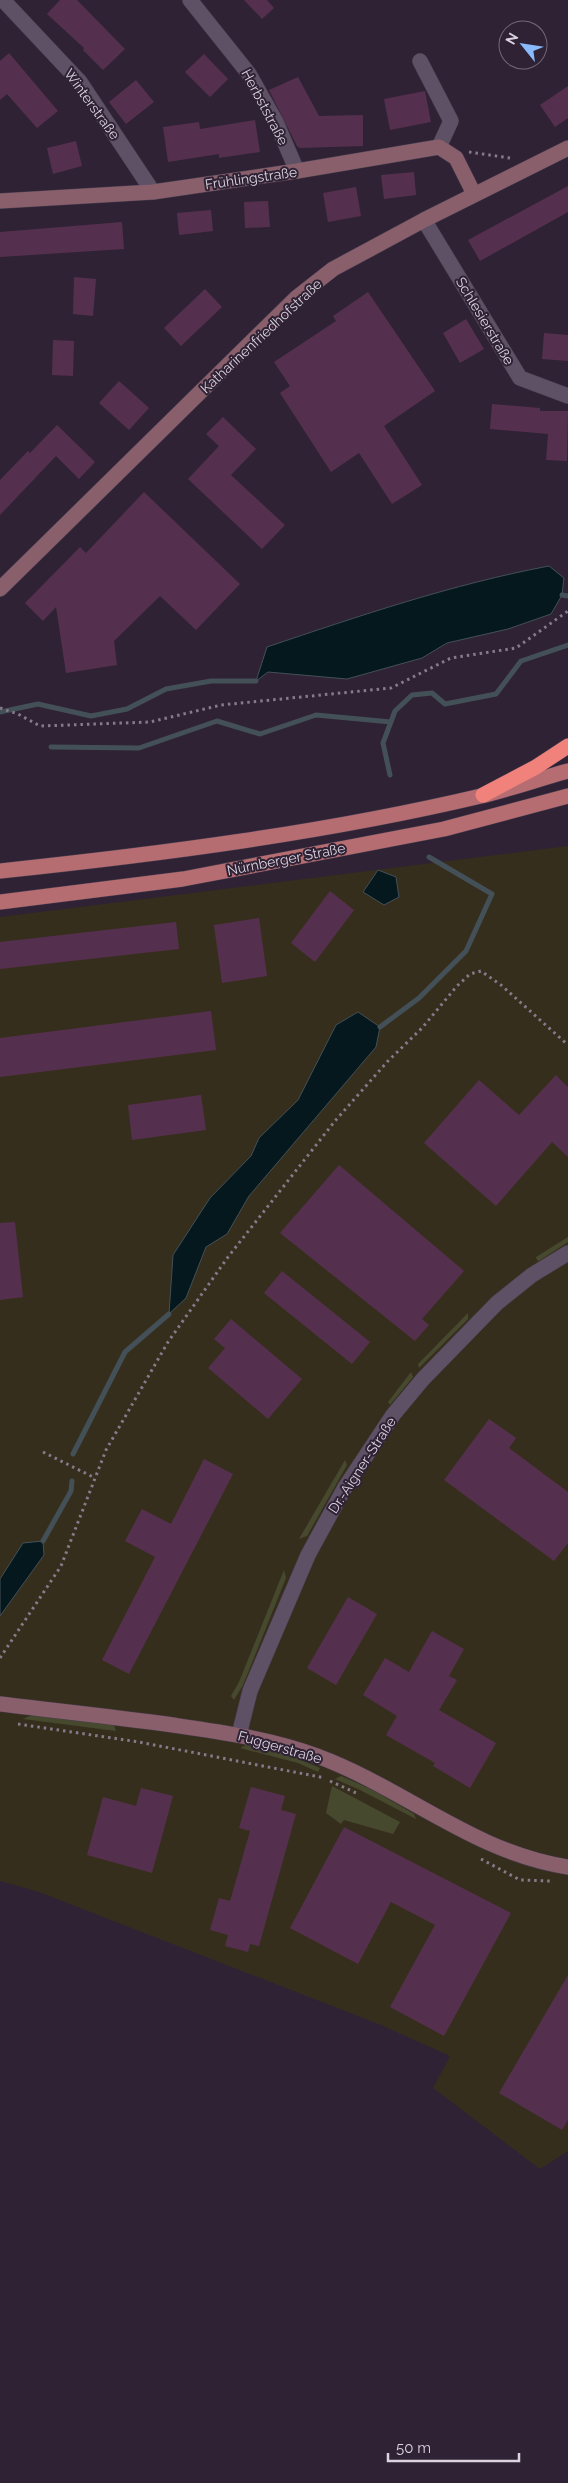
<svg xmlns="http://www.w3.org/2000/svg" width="568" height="2483" viewBox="0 0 568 2483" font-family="Raleway,sans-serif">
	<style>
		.industrial { fill: #362e1d }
		.green { fill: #46492d }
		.water { fill: #04181d; stroke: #445057 }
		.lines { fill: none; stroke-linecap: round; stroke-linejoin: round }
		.stream { stroke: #445057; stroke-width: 5 }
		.building { fill: #55304e }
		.street-casing { stroke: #4a3f4f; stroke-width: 16 }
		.secondary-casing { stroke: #4a3f4f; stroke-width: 16 }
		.primary-casing { stroke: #4a3f4f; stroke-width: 16 }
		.highway-casing { stroke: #4a3f4f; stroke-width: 16 }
		.path { stroke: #857b8a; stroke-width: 3; stroke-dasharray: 2.5 4; stroke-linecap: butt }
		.street { stroke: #5e5065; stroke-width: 15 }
		.secondary { stroke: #8a5f6c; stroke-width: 15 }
		.primary { stroke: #b66d72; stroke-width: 15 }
		.highway { stroke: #f0817b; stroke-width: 15 }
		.labels { text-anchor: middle; stroke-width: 4; stroke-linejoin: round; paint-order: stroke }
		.street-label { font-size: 14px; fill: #dbd3df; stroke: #2f2235 }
	</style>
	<rect width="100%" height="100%" fill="#2f2235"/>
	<polygon class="industrial" points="568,846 568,2151 540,2169 433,2088 450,2056 381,2025 39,1892 0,1881 0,917"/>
	<g class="green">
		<polygon points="568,1237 568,1242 539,1261 537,1260 536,1257"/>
		<polygon points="468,1313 468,1319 419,1368 418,1364"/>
		<polygon points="411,1372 413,1377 390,1405 388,1402"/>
		<polygon points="345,1460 347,1465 307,1536 299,1539"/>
		<polygon points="284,1570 286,1578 243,1685 234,1700 231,1696 239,1682"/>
		<polygon points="32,1715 114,1725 116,1731 23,1719"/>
		<polygon points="246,1745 287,1754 320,1768 318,1772 298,1763 240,1748"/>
		<polygon points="341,1776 373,1790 414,1814 416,1819 358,1789 335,1779"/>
		<polygon points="332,1786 400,1822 393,1834 344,1820 341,1824 326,1813"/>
	</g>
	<g class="water">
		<path d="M549,566l15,12 -2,17 -11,19 -43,15 -61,14 -25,15 -75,21 -79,-7 -12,9 11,-34c92,-31 186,-63 282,-81z"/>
		<polygon points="378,870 396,877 399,897 384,905 363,892"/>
		<polygon points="358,1012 380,1027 376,1047 249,1196 227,1234 206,1247 186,1298 169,1314 173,1255 210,1198 251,1156 259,1138 298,1100 336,1025"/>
		<polygon points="43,1541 44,1555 0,1616 0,1579 23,1543"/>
	</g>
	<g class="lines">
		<g class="stream">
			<polyline points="562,595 568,596"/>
			<polyline points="0,712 38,704 91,716 127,709 166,689 211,681 256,681"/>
			<polyline points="51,747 139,748 217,721 260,734 316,715 391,722"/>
			<polyline points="390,775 383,743 395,711 412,695 432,693 445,704 496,694 521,661 568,645"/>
			<polyline points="380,1027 419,998 466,951 492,894 429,857"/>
			<polyline points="73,1454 125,1352 169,1314"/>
			<polyline points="43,1541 71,1491 72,1481"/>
		</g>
	</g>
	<g class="building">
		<polygon points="60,0 77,0 125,49 103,70 83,50 84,48 47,14"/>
		<polygon points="244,0 267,0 274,8 262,19"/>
		<polygon points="9,53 58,111 37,128 7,94 0,100 0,61"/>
		<polygon points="204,54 228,79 210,97 185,72"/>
		<polygon points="298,77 319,116 363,115 363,146 300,148 297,146 269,90"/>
		<polygon points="136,80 154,102 126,124 109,102"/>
		<polygon points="568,86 568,118 555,127 540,105"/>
		<polygon points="425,91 431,122 390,130 384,99"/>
		<polygon points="255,120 260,152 219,158 219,154 168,162 163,127 199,122 200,129"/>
		<polygon points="76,141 82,166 53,174 47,148"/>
		<polygon points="414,172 416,195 384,199 381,175"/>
		<polygon points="568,186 568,212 480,261 468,240"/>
		<polygon points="356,187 361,216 328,222 323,193"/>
		<polygon points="268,201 270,227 245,228 244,202"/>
		<polygon points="211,210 213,231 179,235 177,213"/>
		<polygon points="122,222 124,249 0,257 0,232"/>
		<polygon points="74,277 96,279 93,316 73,314"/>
		<polygon points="205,289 222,307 181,346 164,328"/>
		<polygon points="368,292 435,391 384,426 422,485 392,504 359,453 331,472 280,393 290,386 274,362 336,321 333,316"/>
		<polygon points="466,319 484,349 460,363 443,333"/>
		<polygon points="544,333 568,335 568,361 542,359"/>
		<polygon points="53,340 74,341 73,376 52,375"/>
		<polygon points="119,381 149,408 129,430 99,403"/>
		<polygon points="492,404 540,408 540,411 568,411 567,461 546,460 548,434 490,429"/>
		<polygon points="223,417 256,449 231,475 285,525 262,549 188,479 219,446 206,434"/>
		<polygon points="57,425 95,462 79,479 56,456 0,515 0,480 28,451 30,453"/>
		<polygon points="144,492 240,584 196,630 160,596 114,641 117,665 66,673 56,607 43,621 25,603 80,547 86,553"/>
		<polygon points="330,891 354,910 315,962 291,943"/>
		<polygon points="259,918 267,976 222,983 214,925"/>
		<polygon points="176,922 179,949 0,969 0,942"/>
		<polygon points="211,1011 216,1050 0,1077 0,1038"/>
		<polygon points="556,1075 568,1087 568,1157 552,1142 496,1206 424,1143 479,1080 519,1115"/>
		<polygon points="201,1095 206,1130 132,1140 128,1105"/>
		<polygon points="339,1165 464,1271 422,1319 429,1325 415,1341 280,1233"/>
		<polygon points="15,1222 23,1297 0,1300 0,1223"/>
		<polygon points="282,1271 370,1342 352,1364 264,1293"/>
		<polygon points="231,1319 302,1379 268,1419 208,1368 225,1348 214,1339"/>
		<polygon points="489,1419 516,1438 509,1448 568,1492 568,1543 554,1561 444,1480"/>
		<polygon points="204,1459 233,1474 129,1674 102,1660 155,1557 125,1541 142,1509 171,1524"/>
		<polygon points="348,1597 377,1614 336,1685 307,1668"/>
		<polygon points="432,1631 464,1649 449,1676 457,1680 439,1710 496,1743 470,1788 433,1766 435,1763 386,1735 397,1716 363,1695 385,1658 409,1672"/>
		<polygon points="251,1787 285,1796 281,1810 296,1814 259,1946 250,1944 248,1952 225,1946 228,1935 210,1930 219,1898 230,1901 250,1831 239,1828"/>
		<polygon points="141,1788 173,1796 152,1873 87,1855 103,1797 136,1806"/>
		<polygon points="344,1827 511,1913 444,2036 390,2007 435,1925 391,1902 358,1964 290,1928"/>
		<polygon points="568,1975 568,2120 562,2130 499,2093"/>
	</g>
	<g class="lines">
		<g class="street-casing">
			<g id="street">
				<polyline points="3,0 80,82 153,192"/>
				<polyline points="190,0 249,74 276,122 297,171"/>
				<polyline points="420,61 451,121 439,147"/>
				<polyline points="424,220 520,378 568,396"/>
				<polyline points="239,1735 250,1691 308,1555 344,1489 393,1415 423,1379 497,1303 532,1275 568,1253"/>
			</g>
		</g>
		<g class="secondary-casing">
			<g id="secondary">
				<polyline points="0,201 153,192 297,171 439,147 456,158 474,194"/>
				<polyline points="0,589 296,298 333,269 424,220 568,148"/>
				<path d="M0,1704c58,7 115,13 173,21 48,7 98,14 144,31 87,32 157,97 251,111"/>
			</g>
		</g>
		<g class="primary-casing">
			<g id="primary">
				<path d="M0,871c161,-17 324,-38 481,-75 29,-7 58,-17 87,-25"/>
				<polyline points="0,902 183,879 444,829 568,796"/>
			</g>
		</g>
		<g class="highway-casing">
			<polyline id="highway" points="483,795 536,767 568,746"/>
		</g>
		<g class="path">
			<polyline points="469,152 510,158"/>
			<polyline points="0,708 18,714 40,726 150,722 221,705 391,688 451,658 516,648 568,611"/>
			<polyline points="43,1452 95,1478"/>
			<polyline points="0,1658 61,1566 106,1450 168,1342 228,1257 335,1121 388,1061 422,1028 457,986 470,974 481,971 501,985 568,1045"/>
			<polyline points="18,1724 139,1742 325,1778"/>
			<polyline points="330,1781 356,1793"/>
			<polyline points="481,1859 520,1880 550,1881"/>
		</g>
		<use href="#street" class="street"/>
		<use href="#secondary" class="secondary"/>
		<use href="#primary" class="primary"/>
		<use href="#highway" class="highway"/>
	</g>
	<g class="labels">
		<g class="street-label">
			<text transform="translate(92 104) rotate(54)" y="5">Winterstraße</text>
			<text transform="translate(265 107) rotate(62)" y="5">Herbststraße</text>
			<text transform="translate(251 178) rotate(-8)" y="5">Frühlingstraße</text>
			<text transform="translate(485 321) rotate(59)" y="5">Schlesierstraße</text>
			<text transform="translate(261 336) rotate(-43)" y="5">Katharinenfriedhofstraße</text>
			<text transform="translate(286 859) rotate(-11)" y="5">Nürnberger Straße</text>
			<text transform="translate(362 1465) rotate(-57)" y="5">Dr.-Aigner-Straße</text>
			<text transform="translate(280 1747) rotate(16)" y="5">Fuggerstraße</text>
		</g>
	</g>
	<g transform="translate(523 45) rotate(300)"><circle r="24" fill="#2f2235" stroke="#746979"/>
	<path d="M0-4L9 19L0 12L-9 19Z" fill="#89bafc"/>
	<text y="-8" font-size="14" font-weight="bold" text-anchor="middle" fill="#dbd3df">N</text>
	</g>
	<path d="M388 2453v8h131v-8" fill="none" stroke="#dbd3df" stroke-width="2.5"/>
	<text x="396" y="2453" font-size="15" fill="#dbd3df" stroke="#2f2235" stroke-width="4" paint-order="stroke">50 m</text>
</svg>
